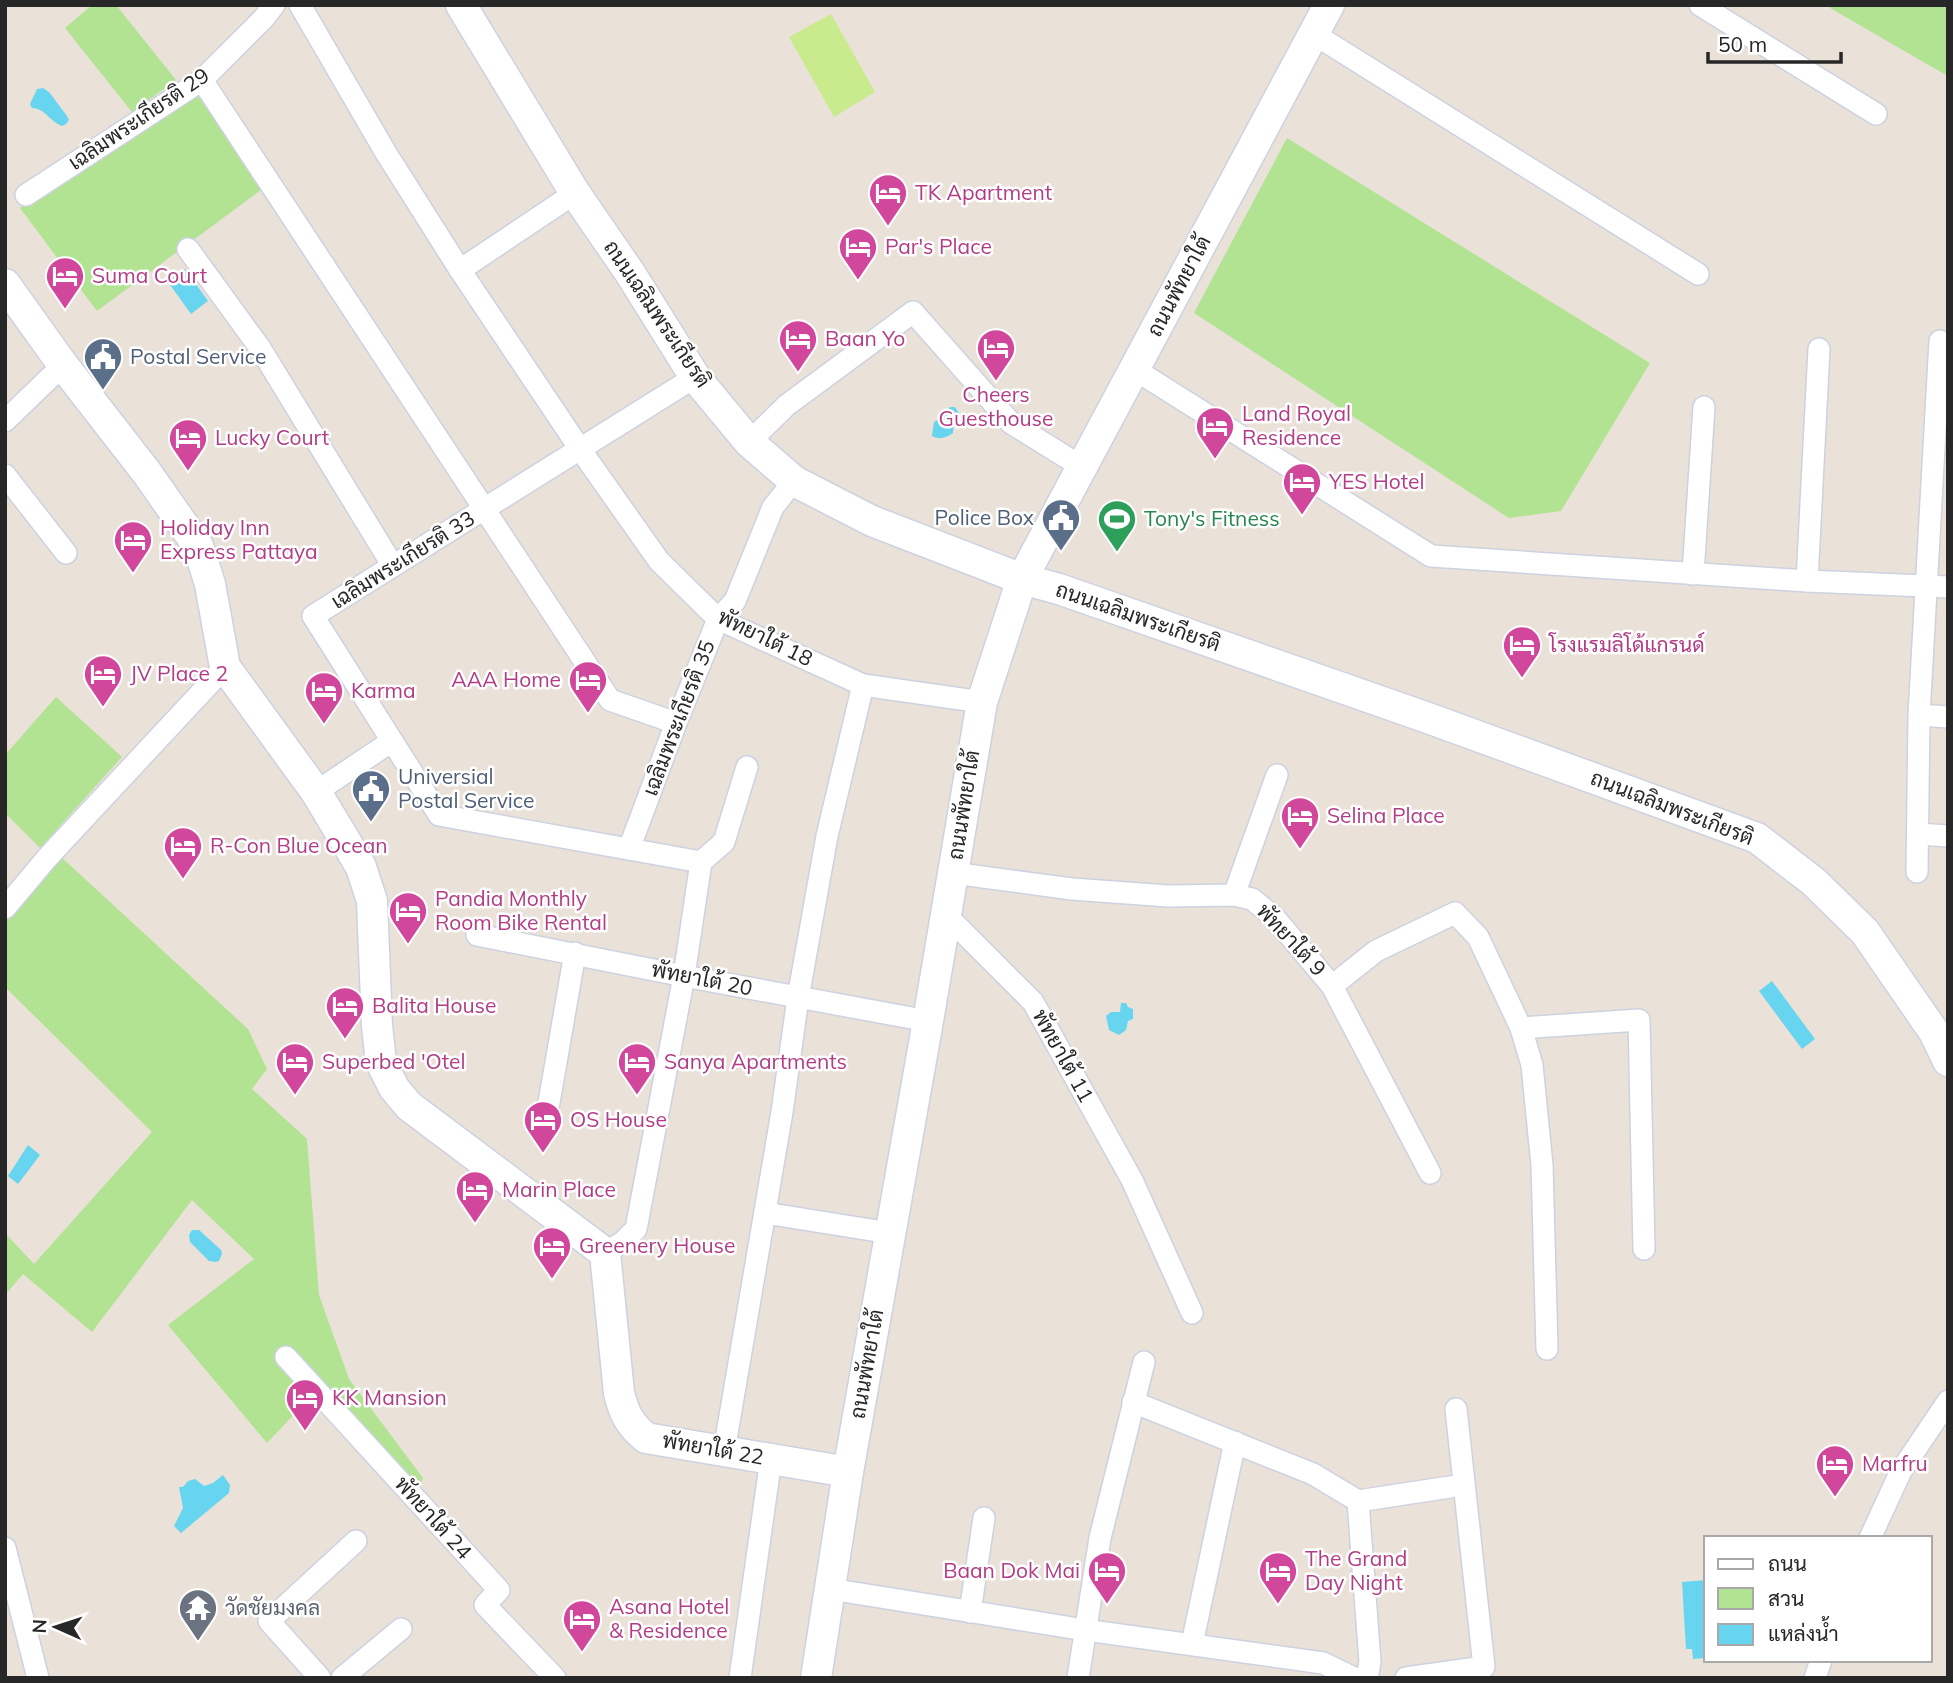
<svg xmlns="http://www.w3.org/2000/svg" width="1953" height="1683" viewBox="0 0 1953 1683" font-family="Mulish,Sarabun,sans-serif">
	<style>
		.green { fill: #b2e392 }
		.pitch { fill: #c9eb8d }
		.water { fill: #67d4f0 }
		.lines { fill: none; stroke-linecap: round; stroke-linejoin: round }
		.street-casing { stroke: #cdd2e1; stroke-width: 24 }
		.secondary-casing { stroke: #cdd2e1; stroke-width: 33 }
		.street { stroke: #fff; stroke-width: 21 }
		.secondary { stroke: #fff; stroke-width: 30 }
		.labels { text-anchor: middle; stroke-width: 5; stroke-linejoin: round; paint-order: stroke }
		.street-label { font-size: 21px; fill: #272727; stroke: #fff }
		.hotel-label { font-size: 21px; fill: #b23c85; stroke: #fff; text-anchor: start }
		.service-label { font-size: 21px; fill: #4e5e75; stroke: #fff; text-anchor: start }
		.leisure-label { font-size: 21px; fill: #27864d; stroke: #fff; text-anchor: start }
		.worship-label { font-size: 21px; fill: #5b616d; stroke: #fff; text-anchor: start }
	</style>
	<rect width="100%" height="100%" fill="#eae1d8"/>
	<g class="green">
		<polygon points="92,5 116,5 176,80 132,112 65,28"/>
		<polygon points="1825,5 1948,5 1948,76 1932,67"/>
		<polygon points="195,91 204,92 265,187 97,311 20,208"/>
		<polygon points="1287,138 1650,363 1561,511 1509,518 1194,313"/>
		<polygon points="56,697 122,757 40,848 5,813 5,755"/>
		<polygon points="60,856 248,1029 267,1069 252,1089 307,1139 319,1295 349,1379 423,1478 416,1494 321,1386 267,1443 168,1325 254,1259 192,1200 92,1332 23,1274 5,1295 5,1233 34,1264 152,1132 5,987 5,918"/>
	</g>
	<polygon class="pitch" points="831,14 875,92 834,117 789,37"/>
	<g class="water">
		<path d="M43,88l6,4 18,24 2,4 -3,4 -4,2c-13,-5 -16,-17 -30,-18l-2,-4 7,-15z"/>
		<polygon points="185,269 208,301 191,314 168,282"/>
		<path d="M950,407h5l4,6 -5,6 -1,14c-7,5 -14,7 -21,3l2,-14 8,-4z"/>
		<polygon points="1772,981 1815,1039 1802,1049 1759,991"/>
		<polygon points="1121,1003 1126,1003 1128,1007 1133,1009 1133,1019 1128,1021 1126,1030 1119,1035 1109,1030 1106,1016 1111,1012 1120,1012"/>
		<polygon points="28,1145 40,1155 18,1184 8,1176"/>
		<polygon points="192,1230 199,1230 221,1250 222,1254 219,1261 216,1262 209,1261 190,1242 189,1235"/>
		<polygon points="223,1475 230,1485 229,1493 181,1533 174,1526 183,1508 179,1487 183,1487 188,1481 195,1479 204,1486 213,1483"/>
		<polygon points="1706,1580 1706,1658 1693,1659 1692,1649 1686,1649 1682,1582"/>
	</g>
	<g class="lines">
		<g class="street-casing">
			<g id="street">
				<polyline points="300,5 386,153 460,270 580,449 659,561 718,619 863,685 982,702"/>
				<polyline points="1700,5 1876,114"/>
				<polyline points="1314,34 1698,274"/>
				<polyline points="202,80 610,700 676,723"/>
				<polyline points="26,195 202,80 264,18 274,5"/>
				<polyline points="188,249 260,348 393,566"/>
				<polyline points="460,270 575,193"/>
				<polyline points="1134,369 1431,556 1807,581 1948,587"/>
				<polyline points="695,377 313,616 439,815 701,862 724,842 747,767"/>
				<polyline points="5,421 63,365"/>
				<polyline points="749,442 787,405 913,312 1011,423 1082,467"/>
				<polyline points="5,475 66,553"/>
				<polyline points="1693,574 1704,407"/>
				<polyline points="1807,581 1819,349"/>
				<polyline points="1919,715 1948,717"/>
				<polyline points="316,792 392,741"/>
				<polyline points="1918,834 1948,836"/>
				<polyline points="629,849 676,723 718,619 735,601 773,507 794,481"/>
				<polyline points="1917,872 1919,715 1940,341"/>
				<polyline points="953,873 1072,889 1168,896 1234,895 1252,899 1274,917 1332,986 1430,1173"/>
				<polyline points="1234,895 1277,775"/>
				<polyline points="5,908 47,858 225,667"/>
				<polyline points="946,915 1033,1002 1132,1180 1192,1313"/>
				<polyline points="477,935 684,976 928,1021"/>
				<polyline points="1332,986 1376,951 1455,913 1478,937 1521,1028 1532,1065 1542,1165 1547,1349"/>
				<polyline points="1521,1028 1639,1020 1644,1249"/>
				<polyline points="547,1114 575,953"/>
				<polyline points="765,1213 890,1233"/>
				<polyline points="605,1253 623,1242 636,1229 684,976 701,862"/>
				<polyline points="286,1357 499,1590 485,1605 555,1678"/>
				<polyline points="1133,1402 1313,1474 1358,1501 1463,1485"/>
				<polyline points="724,1451 782,1112 798,998 827,836 863,685"/>
				<polyline points="1358,1501 1370,1662 1367,1678"/>
				<polyline points="1870,1538 1901,1471 1948,1401"/>
				<polyline points="5,1548 38,1678"/>
				<polyline points="830,1589 1085,1630 1323,1663 1354,1678"/>
				<polyline points="970,1612 984,1518"/>
				<polyline points="1192,1644 1235,1442"/>
				<polyline points="320,1678 269,1621 356,1541"/>
				<polyline points="342,1678 401,1629"/>
				<polyline points="740,1678 771,1459"/>
				<polyline points="1078,1678 1100,1538 1144,1362"/>
				<polyline points="1406,1678 1484,1667 1456,1409"/>
				<polyline points="1815,1678 1821,1660"/>
			</g>
		</g>
		<g class="secondary-casing">
			<g id="secondary">
				<polyline points="461,5 575,193 630,273 695,377 749,442 794,481 872,521 1022,579 1059,589 1428,718 1757,838 1814,882 1865,932 1934,1032 1948,1061"/>
				<path d="M5,284l58,81 84,108 51,73 12,38 15,83 91,125 45,75 11,34 5,125 4,36 13,26 15,18 196,147 14,140c5,20 10,31 27,45l202,34"/>
				<polyline points="816,1678 848,1472 928,1021 982,702 1022,579 1329,5"/>
			</g>
		</g>
		<use href="#street" class="street"/>
		<use href="#secondary" class="secondary"/>
	</g>
	<defs>
		<g id="hotel-pin" transform="scale(2.0125)"><path d="M0 17L-7.5 6A9.5 9.5 0 1 1 7.5 6Z" fill="#d1479c" stroke="#fff"/><path d="M-6-4.5h1.5V1H6V5H4.5V3h-9V5H-6ZM-4 0a1.8 1.8 0 1 1 3.6 0ZM.5 0V-2.5h3Q6-2.5 6 0Z" fill="#fff"/></g>
		<g id="civic-pin" transform="scale(2.0125)"><path d="M0 17L-7.5 6A9.5 9.5 0 1 1 7.5 6Z" fill="#5c6f8a" stroke="#fff"/><path d="M-.6-6.5H3V-4.5H.6V-3L4-1V1h2V6H-6V1h2V-1L-.6-3ZM-1.2 2.5V6h2.4V2.5Z" fill="#fff"/></g>
		<g id="stadium-pin" transform="scale(2.0125)"><path d="M0 17L-7.5 6A9.5 9.5 0 1 1 7.5 6Z" fill="#2e9e5b" stroke="#fff"/><path d="M0-5a6.5 5 0 1 0 0 10a6.5 5 0 1 0 0-10ZM-3.5-1.8h7v3.6h-7Z" fill="#fff"/></g>
		<g id="temple-pin" transform="scale(2.0125)"><path d="M0 17L-7.5 6A9.5 9.5 0 1 1 7.5 6Z" fill="#6b7280" stroke="#fff"/><path d="M0-6L5-2H3V0L6.5 2.5H4V6H1.5V3h-3V6H-4V2.5H-6.5L-3 0V-2H-5Z" fill="#fff"/></g>
	</defs>
	<g fill-rule="evenodd">
		<use href="#hotel-pin" x="888" y="193"/>
		<use href="#hotel-pin" x="858" y="247"/>
		<use href="#hotel-pin" x="65" y="276"/>
		<use href="#hotel-pin" x="798" y="339"/>
		<use href="#hotel-pin" x="996" y="348"/>
		<use href="#civic-pin" x="103" y="357"/>
		<use href="#hotel-pin" x="1215" y="426"/>
		<use href="#hotel-pin" x="188" y="438"/>
		<use href="#hotel-pin" x="1302" y="482"/>
		<use href="#civic-pin" x="1061" y="518"/>
		<use href="#stadium-pin" x="1117" y="519"/>
		<use href="#hotel-pin" x="133" y="540"/>
		<use href="#hotel-pin" x="1522" y="645"/>
		<use href="#hotel-pin" x="103" y="674"/>
		<use href="#hotel-pin" x="588" y="680"/>
		<use href="#hotel-pin" x="324" y="691"/>
		<use href="#civic-pin" x="371" y="789"/>
		<use href="#hotel-pin" x="1300" y="816"/>
		<use href="#hotel-pin" x="183" y="846"/>
		<use href="#hotel-pin" x="408" y="911"/>
		<use href="#hotel-pin" x="345" y="1006"/>
		<use href="#hotel-pin" x="295" y="1062"/>
		<use href="#hotel-pin" x="637" y="1062"/>
		<use href="#hotel-pin" x="543" y="1120"/>
		<use href="#hotel-pin" x="475" y="1190"/>
		<use href="#hotel-pin" x="552" y="1246"/>
		<use href="#hotel-pin" x="305" y="1398"/>
		<use href="#hotel-pin" x="1835" y="1464"/>
		<use href="#hotel-pin" x="1107" y="1571"/>
		<use href="#hotel-pin" x="1278" y="1571"/>
		<use href="#temple-pin" x="198" y="1608"/>
		<use href="#hotel-pin" x="582" y="1619"/>
	</g>
	<g class="labels">
		<g class="street-label">
			<text transform="translate(139 119) rotate(-34)" y="7">เฉลิมพระเกียรติ 29</text>
			<text transform="translate(1179 286) rotate(-62)" y="7">ถนนพัทยาใต้</text>
			<text transform="translate(657 314) rotate(56)" y="7">ถนนเฉลิมพระเกียรติ</text>
			<text transform="translate(403 560) rotate(-32)" y="7">เฉลิมพระเกียรติ 33</text>
			<text transform="translate(1138 617) rotate(19)" y="7">ถนนเฉลิมพระเกียรติ</text>
			<text transform="translate(765 638) rotate(26)" y="7">พัทยาใต้ 18</text>
			<text transform="translate(679 718) rotate(-69)" y="7">เฉลิมพระเกียรติ 35</text>
			<text transform="translate(964 805) rotate(-81)" y="7">ถนนพัทยาใต้</text>
			<text transform="translate(1672 808) rotate(21)" y="7">ถนนเฉลิมพระเกียรติ</text>
			<text transform="translate(1291 940) rotate(47)" y="7">พัทยาใต้ 9</text>
			<text transform="translate(702 979) rotate(11)" y="7">พัทยาใต้ 20</text>
			<text transform="translate(1063 1056) rotate(61)" y="7">พัทยาใต้ 11</text>
			<text transform="translate(867 1364) rotate(-80)" y="7">ถนนพัทยาใต้</text>
			<text transform="translate(713 1449) rotate(10)" y="7">พัทยาใต้ 22</text>
			<text transform="translate(433 1518) rotate(48)" y="7">พัทยาใต้ 24</text>
		</g>
		<g class="hotel-label">
			<text x="915" y="200">TK Apartment</text>
			<text x="885" y="254">Par's Place</text>
			<text x="92" y="283">Suma Court</text>
			<text x="825" y="346">Baan Yo</text>
			<text x="996" y="402" text-anchor="middle">Cheers<tspan x="996" dy="24">Guesthouse</tspan></text>
			<text x="1242" y="421">Land Royal<tspan x="1242" dy="24">Residence</tspan></text>
			<text x="215" y="445">Lucky Court</text>
			<text x="1329" y="489">YES Hotel</text>
			<text x="160" y="535">Holiday Inn<tspan x="160" dy="24">Express Pattaya</tspan></text>
			<text x="1549" y="652">โรงแรมลิโด้แกรนด์</text>
			<text x="130" y="681">JV Place 2</text>
			<text x="561" y="687" text-anchor="end">AAA Home</text>
			<text x="351" y="698">Karma</text>
			<text x="1327" y="823">Selina Place</text>
			<text x="210" y="853">R-Con Blue Ocean</text>
			<text x="435" y="906">Pandia Monthly<tspan x="435" dy="24">Room Bike Rental</tspan></text>
			<text x="372" y="1013">Balita House</text>
			<text x="322" y="1069">Superbed 'Otel</text>
			<text x="664" y="1069">Sanya Apartments</text>
			<text x="570" y="1127">OS House</text>
			<text x="502" y="1197">Marin Place</text>
			<text x="579" y="1253">Greenery House</text>
			<text x="332" y="1405">KK Mansion</text>
			<text x="1862" y="1471">Marfru</text>
			<text x="1305" y="1566">The Grand<tspan x="1305" dy="24">Day Night</tspan></text>
			<text x="1080" y="1578" text-anchor="end">Baan Dok Mai</text>
			<text x="609" y="1614">Asana Hotel<tspan x="609" dy="24">&amp; Residence</tspan></text>
		</g>
		<g class="service-label">
			<text x="130" y="364">Postal Service</text>
			<text x="1034" y="525" text-anchor="end">Police Box</text>
			<text x="398" y="784">Universial<tspan x="398" dy="24">Postal Service</tspan></text>
		</g>
		<g class="leisure-label">
			<text x="1144" y="526">Tony's Fitness</text>
		</g>
		<g class="worship-label">
			<text x="225" y="1615">วัดชัยมงคล</text>
		</g>
	</g>
	<rect width="1953" height="1683" fill="none" stroke="#272727" stroke-width="14"/>
	<rect x="1704" y="1536" width="228" height="126" fill="#ffffff" stroke="#a9a9a9" stroke-width="2"/>
	<rect x="1718" y="1559" width="35" height="10" fill="#ffffff" stroke="#a9a9a9" stroke-width="2"/>
	<text x="1768" y="1571" font-size="21" fill="#272727">ถนน</text>
	<rect x="1718" y="1588" width="35" height="21" fill="#b2e392" stroke="#a9a9a9" stroke-width="2"/>
	<text x="1768" y="1606" font-size="21" fill="#272727">สวน</text>
	<rect x="1718" y="1624" width="35" height="21" fill="#67d4f0" stroke="#a9a9a9" stroke-width="2"/>
	<text x="1768" y="1641" font-size="21" fill="#272727">แหล่งน้ำ</text>
	<g transform="translate(56 1627) rotate(273)" stroke="#ffffff" stroke-width="5" paint-order="stroke">
	<path d="M0-5L12 26L0 18L-12 26Z" fill="#272727"/>
	<text y="-10" font-size="19" font-weight="bold" text-anchor="middle" fill="#272727">N</text>
	</g>
	<path d="M1708 52v10h133v-10" fill="none" stroke="#272727" stroke-width="3.5"/>
	<text x="1718" y="52" font-size="21" fill="#272727" stroke="#ffffff" stroke-width="5" paint-order="stroke">50 m</text>
</svg>
